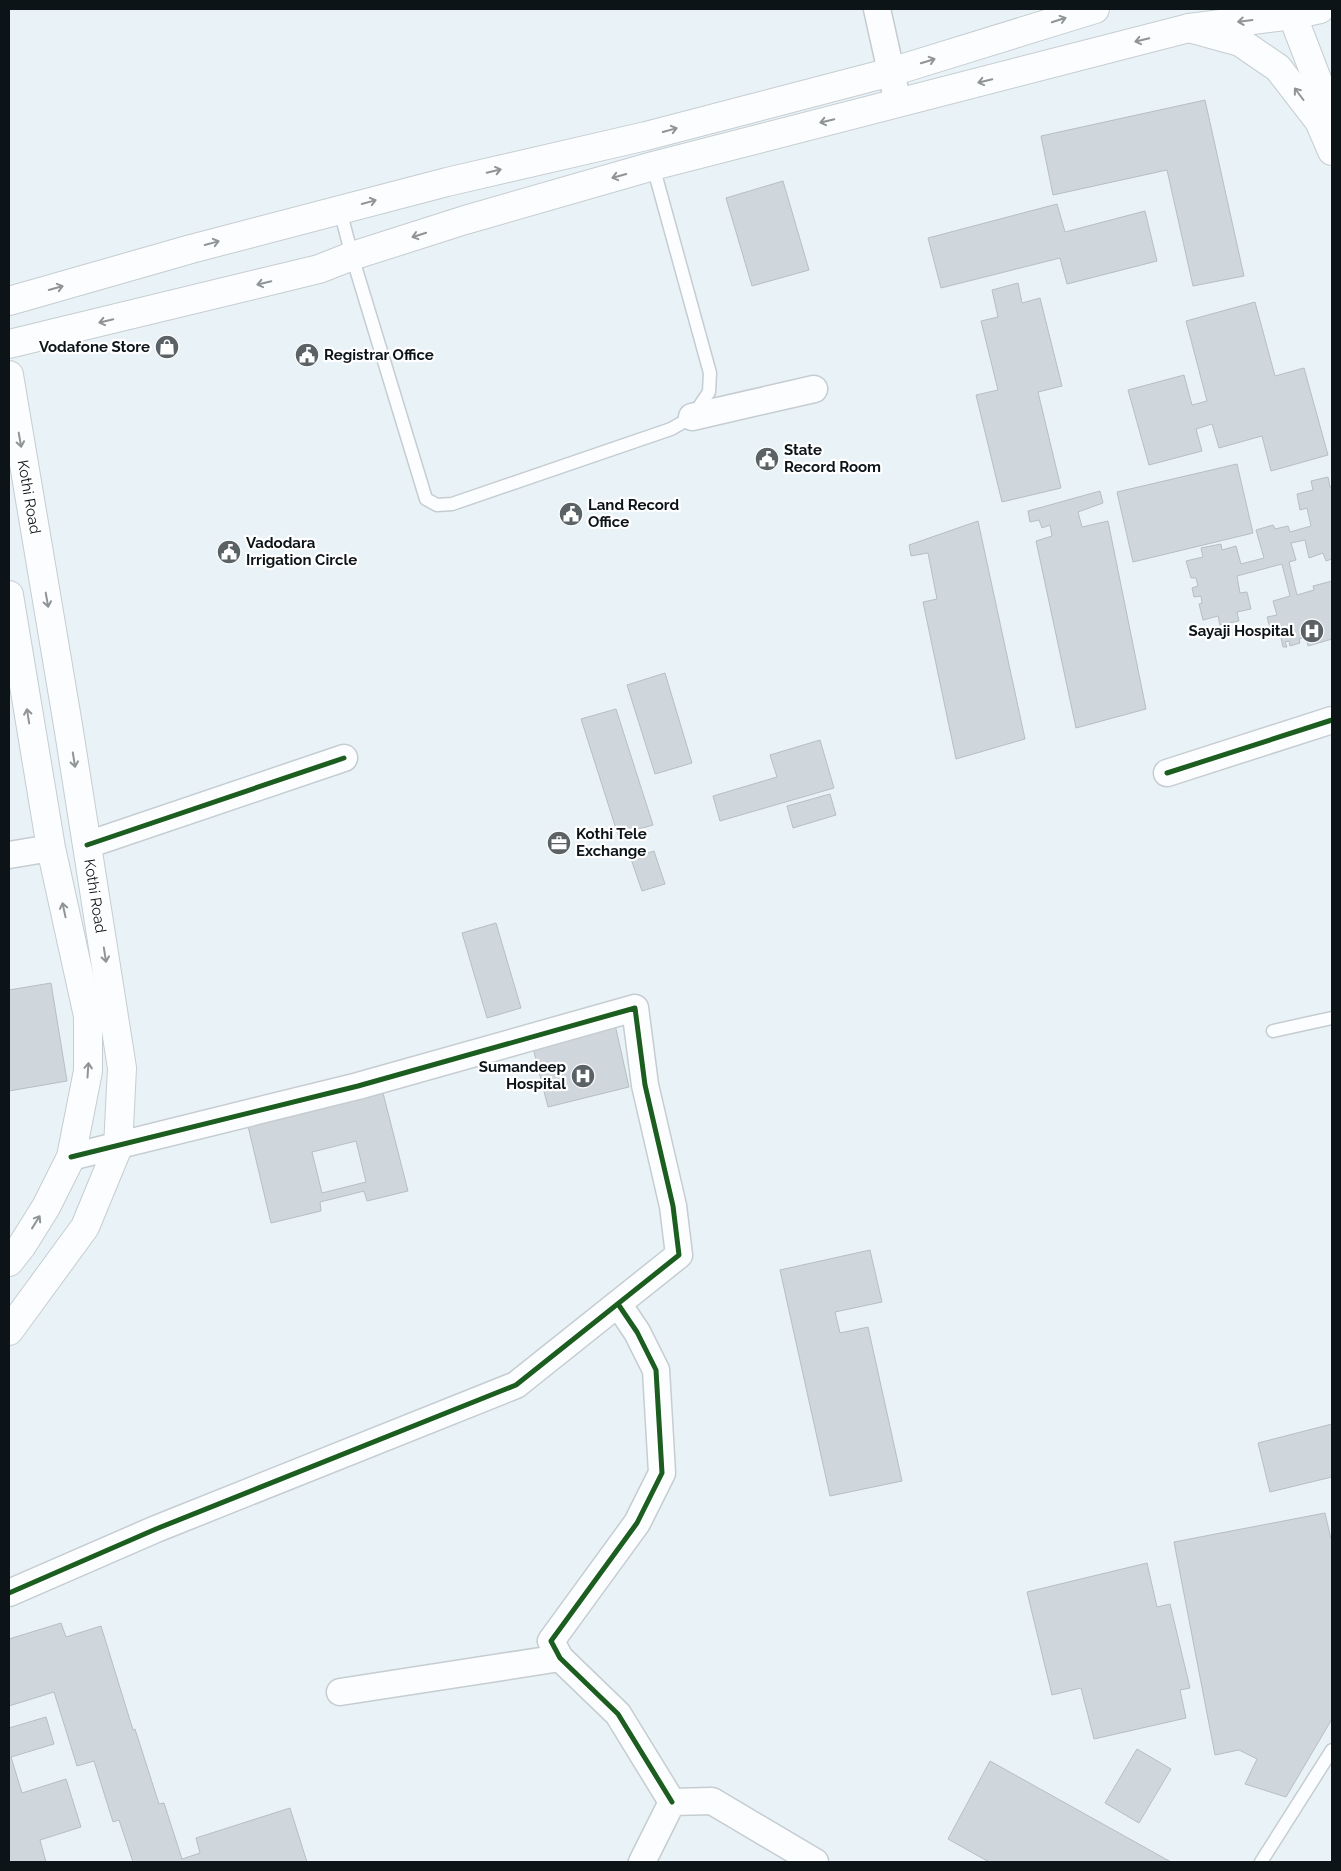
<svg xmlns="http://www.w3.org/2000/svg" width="1341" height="1871" viewBox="0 0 1341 1871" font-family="Raleway,sans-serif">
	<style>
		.building { fill: #cfd6dc; stroke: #b7bfc3; fill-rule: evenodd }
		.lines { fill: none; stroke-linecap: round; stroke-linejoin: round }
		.lane-casing { stroke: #c5cdd2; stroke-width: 15 }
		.street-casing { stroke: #c5cdd2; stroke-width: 29 }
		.secondary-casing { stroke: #c5cdd2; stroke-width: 30 }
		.primary-casing { stroke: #c5cdd2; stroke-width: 30 }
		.highway-casing { stroke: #c5cdd2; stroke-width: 30 }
		.lane { stroke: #fcfdfe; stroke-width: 12 }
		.street { stroke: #fcfdfe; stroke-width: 26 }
		.secondary { stroke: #fcfdfe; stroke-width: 28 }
		.primary { stroke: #fcfdfe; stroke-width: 28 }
		.highway { stroke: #fcfdfe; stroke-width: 28 }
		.cycleway-casing { stroke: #fff; stroke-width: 8 }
		.cycleway { stroke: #1b5e20; stroke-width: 5 }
		.oneway { stroke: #909496 }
		.labels { text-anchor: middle; stroke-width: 4.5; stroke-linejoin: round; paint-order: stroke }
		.poi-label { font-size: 15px; font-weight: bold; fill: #0d1418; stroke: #fff; text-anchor: start }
		.street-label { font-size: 15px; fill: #0d1418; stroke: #fff }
	</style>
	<rect width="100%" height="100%" fill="#e9f2f7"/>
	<g class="building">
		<polygon points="1205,100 1244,276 1193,286 1167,170 1053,195 1041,136"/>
		<polygon points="783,181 809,270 752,286 726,198"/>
		<polygon points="1057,204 1065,232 1145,211 1157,261 1067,284 1060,258 941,288 928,238"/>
		<polygon points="1018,283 1022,303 1040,298 1062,386 1038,392 1061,488 1002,502 976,395 998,390 981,321 998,317 992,290"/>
		<polygon points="1255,302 1275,376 1304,368 1328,455 1271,471 1262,436 1219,448 1212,424 1196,429 1202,451 1149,465 1128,390 1184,375 1192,405 1207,401 1186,321"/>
		<polygon points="1237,464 1253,533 1133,562 1117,492"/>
		<polygon points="1328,477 1330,487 1332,486 1332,559 1326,561 1323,553 1309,558 1305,540 1291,543 1296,560 1289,562 1297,595 1314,590 1313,586 1332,581 1332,639 1308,646 1306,637 1299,639 1300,643 1290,646 1289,641 1285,642 1287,647 1283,647 1280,633 1272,635 1267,617 1277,615 1273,601 1290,596 1282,564 1237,576 1240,593 1247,592 1251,609 1237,612 1239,621 1220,625 1218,616 1203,620 1199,604 1202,603 1201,596 1194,597 1192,588 1198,586 1196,578 1191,578 1186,561 1203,557 1201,548 1221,544 1222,550 1236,546 1241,564 1264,558 1256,530 1273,525 1275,529 1288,526 1290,532 1311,526 1307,508 1300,510 1297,494 1313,490 1311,481"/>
		<polygon points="1100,491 1103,503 1078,512 1082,527 1108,521 1146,709 1076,728 1036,541 1052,536 1050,525 1042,528 1039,520 1030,522 1028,511"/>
		<polygon points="978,521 1025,739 956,759 923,602 937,599 928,553 911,556 909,545"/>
		<polygon points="665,673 692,763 655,774 627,685"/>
		<polygon points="616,709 653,825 618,835 581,719"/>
		<polygon points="820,740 834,788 720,821 713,796 777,777 770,755"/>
		<polygon points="830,794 836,815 793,828 787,806"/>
		<polygon points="654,851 665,884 642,891 631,859"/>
		<polygon points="496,923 521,1008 487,1018 462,933"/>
		<polygon points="51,983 67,1081 9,1091 9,990"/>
		<polygon points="614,1020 629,1087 548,1107 531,1040"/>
		<path d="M383,1093l25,98 -41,10 -3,-10 -44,11 1,9 -50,12 -23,-97zM356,1141l10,41 -44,11 -10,-41z"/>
		<polygon points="870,1250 882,1302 835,1312 840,1333 868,1327 902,1481 830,1496 780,1270"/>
		<polygon points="1332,1424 1332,1477 1270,1492 1258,1443"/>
		<polygon points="1325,1513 1331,1539 1332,1538 1332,1719 1286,1797 1245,1784 1257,1759 1239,1750 1215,1755 1174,1542"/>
		<polygon points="1147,1563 1157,1607 1170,1604 1190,1688 1180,1690 1186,1718 1094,1739 1081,1688 1052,1695 1027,1592"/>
		<polygon points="61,1623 66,1637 101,1626 133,1730 135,1729 159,1804 164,1803 182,1859 200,1853 196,1838 290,1808 307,1862 133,1862 119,1820 113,1822 94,1761 77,1766 54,1692 9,1706 9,1639"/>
		<polygon points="46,1717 54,1744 11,1757 22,1793 66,1779 81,1827 40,1840 46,1862 9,1862 9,1728"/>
		<polygon points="1137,1749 1171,1769 1139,1823 1105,1803"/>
		<polygon points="990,1761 1171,1862 989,1862 948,1839"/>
	</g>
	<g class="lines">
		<g class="lane-casing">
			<g id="lane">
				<polyline points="340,210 352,256 426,499 437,505 452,504 671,429 692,417 709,392 710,373 653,166"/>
				<polyline points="1273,1031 1332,1018"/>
				<polyline points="1261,1862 1332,1750"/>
			</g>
		</g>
		<g class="street-casing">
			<g id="street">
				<polyline points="877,9 898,103"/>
				<polyline points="692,417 814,389"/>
				<polyline points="1167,773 1332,720"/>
				<polyline points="87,845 344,758"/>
				<polyline points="9,855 51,848"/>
				<polyline points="618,1304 637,1332 656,1370 662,1473 637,1523 551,1641 560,1658 618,1714 672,1802"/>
				<polyline points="9,1593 156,1529 516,1385 679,1255 673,1206 645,1085 635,1008 358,1086 71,1157"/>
				<polyline points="340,1692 560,1658"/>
				<polyline points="642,1862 672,1802 712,1801 815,1862"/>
			</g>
		</g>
		<g class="secondary-casing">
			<g id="secondary">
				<polyline points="9,301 191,249 447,182 646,136 891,72 1095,9"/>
				<polyline points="9,344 319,269 352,256 465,220 653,166 1189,28 1293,15"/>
			</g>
		</g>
		<g class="primary-casing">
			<g id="primary">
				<polyline points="9,375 68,725 122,1068 118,1147 85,1227 9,1331"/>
				<polyline points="9,595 51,848 88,1016 88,1071 71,1157 46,1207 21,1247 9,1262"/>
			</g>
		</g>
		<g class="highway-casing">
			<g id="highway">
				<polyline points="1290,9 1325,100 1331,130"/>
				<polyline points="1293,15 1320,9"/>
				<polyline points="1189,28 1240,42 1278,68 1319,121 1332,151"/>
			</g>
		</g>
		<use href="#lane" class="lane"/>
		<use href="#street" class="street"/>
		<use href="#secondary" class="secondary"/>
		<use href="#primary" class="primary"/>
		<use href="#highway" class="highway"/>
		<g class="cycleway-casing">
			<g id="cycleway">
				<polyline points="1167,773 1332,720"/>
				<polyline points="87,845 344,758"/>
				<polyline points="618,1304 637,1332 656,1370 662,1473 637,1523 551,1641 560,1658 618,1714 672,1802"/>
				<polyline points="9,1593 156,1529 516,1385 679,1255 673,1206 645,1085 635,1008 358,1086 71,1157"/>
			</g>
		</g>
		<use href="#cycleway" class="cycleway"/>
	</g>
	<defs><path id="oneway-shaft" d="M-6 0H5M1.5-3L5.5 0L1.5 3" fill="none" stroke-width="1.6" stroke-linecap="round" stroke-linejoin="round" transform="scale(1.25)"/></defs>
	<g class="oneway">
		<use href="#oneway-shaft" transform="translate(1059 20) rotate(-18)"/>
		<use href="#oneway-shaft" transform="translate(1245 21) rotate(173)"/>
		<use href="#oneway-shaft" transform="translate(1142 40) rotate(166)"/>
		<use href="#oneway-shaft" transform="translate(928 61) rotate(-17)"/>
		<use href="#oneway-shaft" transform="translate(985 81) rotate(166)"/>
		<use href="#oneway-shaft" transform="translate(1299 94) rotate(-127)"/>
		<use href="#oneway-shaft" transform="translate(827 121) rotate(166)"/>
		<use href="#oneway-shaft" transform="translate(670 130) rotate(-15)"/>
		<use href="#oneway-shaft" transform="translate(494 171) rotate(-13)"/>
		<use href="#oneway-shaft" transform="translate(619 176) rotate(164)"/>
		<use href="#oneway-shaft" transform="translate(369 202) rotate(-15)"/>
		<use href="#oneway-shaft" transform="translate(419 235) rotate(162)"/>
		<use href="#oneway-shaft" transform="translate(212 243) rotate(-15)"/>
		<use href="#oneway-shaft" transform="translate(264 283) rotate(166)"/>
		<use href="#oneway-shaft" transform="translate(56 288) rotate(-16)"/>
		<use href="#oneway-shaft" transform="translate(106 321) rotate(166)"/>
		<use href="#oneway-shaft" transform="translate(20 440) rotate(80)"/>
		<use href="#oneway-shaft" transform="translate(47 600) rotate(80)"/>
		<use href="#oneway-shaft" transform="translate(28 716) rotate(-99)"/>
		<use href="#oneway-shaft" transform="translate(74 760) rotate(81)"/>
		<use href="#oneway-shaft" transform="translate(64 910) rotate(-102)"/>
		<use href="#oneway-shaft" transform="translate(105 955) rotate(81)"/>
		<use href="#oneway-shaft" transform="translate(88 1070) rotate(-86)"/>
		<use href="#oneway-shaft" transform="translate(36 1222) rotate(-58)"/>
	</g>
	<defs>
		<g id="shop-disc" transform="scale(1.25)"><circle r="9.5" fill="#5a6266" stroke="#fff"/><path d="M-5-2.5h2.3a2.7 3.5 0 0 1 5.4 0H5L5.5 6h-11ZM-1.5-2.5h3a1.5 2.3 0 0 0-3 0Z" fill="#fff"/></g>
		<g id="civic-disc" transform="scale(1.25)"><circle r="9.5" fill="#5a6266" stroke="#fff"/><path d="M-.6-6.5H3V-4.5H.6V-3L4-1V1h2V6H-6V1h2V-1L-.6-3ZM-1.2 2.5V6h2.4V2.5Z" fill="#fff"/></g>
		<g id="hospital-disc" transform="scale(1.25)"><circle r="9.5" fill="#5a6266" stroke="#fff"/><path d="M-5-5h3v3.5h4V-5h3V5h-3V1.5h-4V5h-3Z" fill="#fff"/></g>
		<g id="office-disc" transform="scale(1.25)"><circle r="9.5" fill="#5a6266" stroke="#fff"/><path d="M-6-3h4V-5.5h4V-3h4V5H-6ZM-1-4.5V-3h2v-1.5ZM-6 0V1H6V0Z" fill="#fff"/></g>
	</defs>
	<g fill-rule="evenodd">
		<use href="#shop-disc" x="167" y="347"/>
		<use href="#civic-disc" x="307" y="355"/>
		<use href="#civic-disc" x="767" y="459"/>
		<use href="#civic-disc" x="571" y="514"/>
		<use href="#civic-disc" x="229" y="552"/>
		<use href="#hospital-disc" x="1312" y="631"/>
		<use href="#office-disc" x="559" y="843"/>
		<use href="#hospital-disc" x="583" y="1076"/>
	</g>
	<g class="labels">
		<g class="poi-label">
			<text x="150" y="352" text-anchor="end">Vodafone Store</text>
			<text x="324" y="360">Registrar Office</text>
			<text x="784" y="455">State<tspan x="784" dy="17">Record Room</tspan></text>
			<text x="588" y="510">Land Record<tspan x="588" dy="17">Office</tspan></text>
			<text x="246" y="548">Vadodara<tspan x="246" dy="17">Irrigation Circle</tspan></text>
			<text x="1294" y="636" text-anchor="end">Sayaji Hospital</text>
			<text x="576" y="839">Kothi Tele<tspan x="576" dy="17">Exchange</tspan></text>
			<text x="566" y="1072" text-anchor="end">Sumandeep<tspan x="566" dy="17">Hospital</tspan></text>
		</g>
		<g class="street-label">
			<text transform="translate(29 497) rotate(80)" y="5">Kothi Road</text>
			<text transform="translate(95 896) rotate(81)" y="5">Kothi Road</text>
		</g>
	</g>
	<rect width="1341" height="1871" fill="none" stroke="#0d1418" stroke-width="20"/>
</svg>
